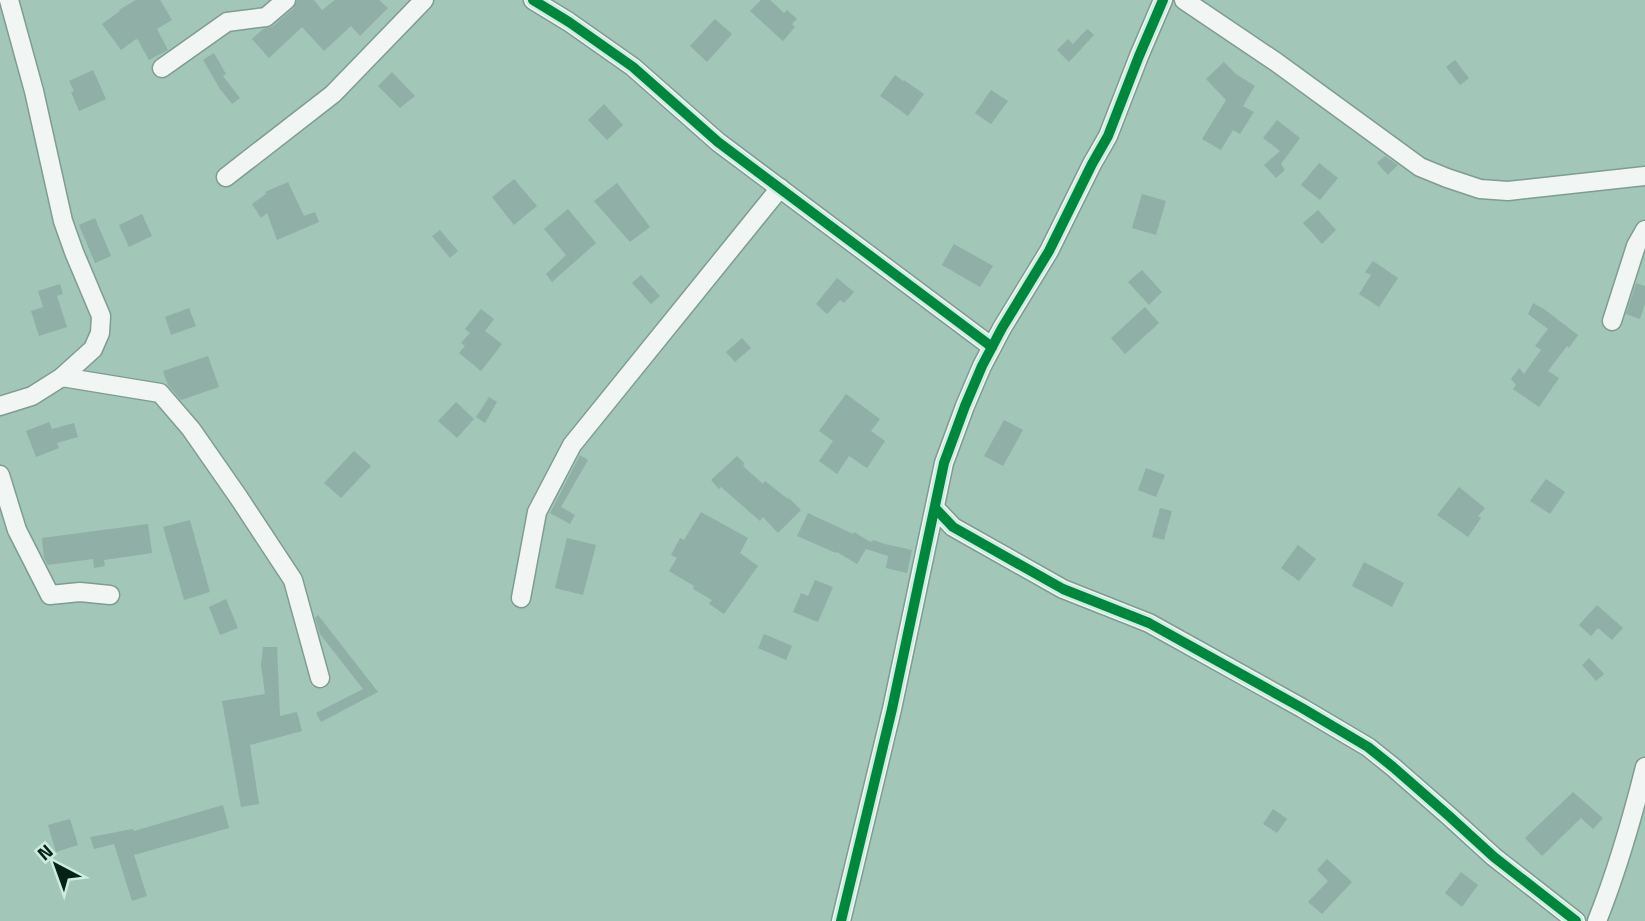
<svg xmlns="http://www.w3.org/2000/svg" width="1645" height="921" viewBox="0 0 1645 921" font-family="'Titillium Web',sans-serif">
	<style>
		.building { fill: #90afa7 }
		.lines { fill: none; stroke-linecap: round; stroke-linejoin: round }
		.minor-casing { stroke: #7f9c90; stroke-width: 21 }
		.minor { stroke: #f1f6f4; stroke-width: 18 }
		.cycleway-casing { stroke: #ceede0; stroke-width: 15 }
		.cycleway { stroke: #00873e; stroke-width: 10 }
	</style>
	<rect width="100%" height="100%" fill="#a2c6b8"/>
	<g class="building">
		<polygon points="136,0 160,0 172,20 157,29 168,50 149,60 138,40 136,39 121,50 102,24 120,11 119,10"/>
		<polygon points="297,0 314,0 322,10 335,0 379,0 388,8 360,36 351,26 324,51 302,27 269,58 252,39 263,29 273,26 293,9"/>
		<polygon points="761,0 770,0 784,13 787,10 797,19 792,24 795,27 783,41 750,11"/>
		<polygon points="715,19 732,34 707,62 690,46"/>
		<polygon points="1087,29 1094,35 1069,62 1057,50 1068,39 1073,44"/>
		<polygon points="214,53 226,74 223,76 240,98 232,104 220,89 203,60"/>
		<polygon points="1455,60 1469,78 1460,85 1446,67"/>
		<polygon points="1224,62 1236,74 1255,86 1243,106 1254,112 1240,134 1233,130 1221,150 1202,139 1226,100 1206,79"/>
		<polygon points="93,70 106,99 79,111 71,92 74,91 69,81"/>
		<polygon points="392,72 415,96 400,108 378,86"/>
		<polygon points="895,75 903,81 904,80 924,94 908,116 880,96"/>
		<polygon points="991,90 1008,101 991,124 975,113"/>
		<polygon points="604,104 623,125 607,140 588,120"/>
		<polygon points="1277,120 1300,138 1281,164 1285,170 1276,178 1264,165 1280,151 1263,138"/>
		<polygon points="1385,156 1398,165 1388,175 1377,163"/>
		<polygon points="1319,163 1338,178 1320,200 1301,185"/>
		<polygon points="514,179 537,206 514,225 492,197"/>
		<polygon points="288,182 304,216 315,212 319,222 277,240 267,213 261,218 252,204 266,194 265,192"/>
		<polygon points="617,183 650,227 630,242 594,201"/>
		<polygon points="1142,194 1166,201 1156,235 1132,228"/>
		<polygon points="568,209 596,243 552,282 546,274 566,255 544,229"/>
		<polygon points="1318,210 1336,230 1322,244 1303,223"/>
		<polygon points="142,214 152,236 129,247 119,225"/>
		<polygon points="95,218 111,256 95,263 79,225"/>
		<polygon points="440,230 458,251 450,258 432,236"/>
		<polygon points="954,244 993,266 980,287 942,265"/>
		<polygon points="1373,261 1398,278 1379,307 1359,294 1371,275 1365,272"/>
		<polygon points="1142,270 1162,292 1149,305 1128,282"/>
		<polygon points="641,275 660,296 651,304 632,283"/>
		<polygon points="837,278 854,292 844,303 840,300 827,314 816,304"/>
		<polygon points="1636,283 1645,286 1645,304 1640,319 1626,314"/>
		<polygon points="60,284 63,294 57,296 67,327 39,336 31,311 43,307 38,291"/>
		<polygon points="1533,303 1544,309 1578,335 1569,348 1567,346 1548,371 1559,378 1539,407 1513,389 1516,385 1511,379 1519,368 1524,374 1541,350 1535,346 1548,329 1528,314"/>
		<polygon points="1145,307 1159,323 1125,354 1111,338"/>
		<polygon points="189,308 196,326 171,335 165,317"/>
		<polygon points="481,309 494,319 485,331 502,344 481,371 459,353 465,346 461,343 470,333 465,329"/>
		<polygon points="742,338 751,348 735,362 726,352"/>
		<polygon points="208,356 219,387 181,400 168,385 163,371"/>
		<polygon points="846,394 880,419 871,431 885,441 867,468 849,456 837,474 819,461 833,441 819,431"/>
		<polygon points="489,397 497,402 485,423 476,417"/>
		<polygon points="456,402 474,419 457,438 438,421"/>
		<polygon points="1004,420 1023,430 1003,466 984,456"/>
		<polygon points="49,422 52,429 74,423 78,437 57,443 59,448 36,457 26,431"/>
		<polygon points="354,451 371,466 341,498 324,483"/>
		<polygon points="580,455 588,460 561,507 575,515 570,524 550,513"/>
		<polygon points="737,456 745,464 743,466 763,484 765,481 788,499 789,498 801,510 778,533 763,517 760,521 721,487 719,489 711,480"/>
		<polygon points="1146,468 1165,475 1156,497 1138,490"/>
		<polygon points="1546,479 1565,492 1550,514 1530,501"/>
		<polygon points="1459,487 1485,508 1478,516 1481,518 1468,537 1437,515"/>
		<polygon points="1160,508 1172,511 1164,540 1152,537"/>
		<polygon points="701,512 748,538 740,553 758,566 724,614 709,604 712,600 693,589 694,586 669,571 677,558 671,555 680,538 684,540"/>
		<polygon points="808,513 853,534 854,532 869,541 872,542 873,540 885,544 912,550 907,573 886,568 888,556 866,549 857,564 837,552 836,553 797,536"/>
		<polygon points="190,520 210,592 184,600 163,527"/>
		<polygon points="148,524 152,553 104,560 105,566 94,568 93,559 48,565 44,558 42,538"/>
		<polygon points="567,538 596,545 583,595 555,588"/>
		<polygon points="1298,545 1316,559 1299,581 1281,568"/>
		<polygon points="1364,562 1404,583 1392,607 1352,586"/>
		<polygon points="815,580 833,587 818,622 793,612 801,593 808,596"/>
		<polygon points="226,599 238,628 220,635 209,607"/>
		<polygon points="1597,605 1623,628 1612,640 1598,628 1591,636 1579,625"/>
		<polygon points="318,615 378,692 321,722 316,713 363,689 320,634 315,618"/>
		<polygon points="764,634 792,646 786,660 758,648"/>
		<polygon points="263,647 277,647 280,716 297,712 302,731 250,745 259,804 241,807 222,701 265,694 261,665"/>
		<polygon points="1589,658 1604,674 1596,681 1582,665"/>
		<polygon points="1573,792 1603,818 1593,829 1581,818 1542,856 1525,838"/>
		<polygon points="223,805 229,828 134,855 147,896 132,901 114,844 94,849 90,837 133,829 134,831"/>
		<polygon points="1273,809 1287,819 1277,833 1263,824"/>
		<polygon points="70,819 78,845 56,852 48,825"/>
		<polygon points="1327,859 1352,882 1322,914 1308,902 1328,881 1317,870"/>
		<polygon points="1461,872 1478,885 1462,907 1445,893"/>
	</g>
	<g class="lines">
		<g class="minor-casing">
			<g id="minor">
				<polyline points="533,0 569,22 633,67 718,142 992,347"/>
				<polyline points="1184,0 1276,62 1420,167 1447,178 1480,189 1508,191 1645,176"/>
				<polyline points="162,68 227,22 266,17 286,0"/>
				<polyline points="226,177 333,94 424,0"/>
				<polyline points="1612,321 1636,246 1645,230"/>
				<polyline points="62,377 160,393 191,429 239,498 293,580 320,678"/>
				<polyline points="0,406 32,396 62,377 93,349 100,333 101,316 74,252 63,221 34,91 9,0"/>
				<polyline points="0,475 17,530 50,595 80,592 110,595"/>
				<polyline points="935,508 953,527 1063,589 1149,623 1302,708 1368,747 1393,767 1449,816 1494,857 1576,921"/>
				<polyline points="521,598 537,512 572,445 780,188"/>
				<polyline points="841,921 892,709 944,463 965,406 982,366 1002,328 1049,251 1092,164 1108,136 1139,56 1163,0"/>
				<path d="M1597,921c20,-50 35,-102 48,-154"/>
			</g>
		</g>
		<use href="#minor" class="minor"/>
		<g class="cycleway-casing">
			<g id="cycleway">
				<polyline points="533,0 569,22 633,67 718,142 992,347"/>
				<polyline points="935,508 953,527 1063,589 1149,623 1302,708 1368,747 1393,767 1449,816 1494,857 1576,921"/>
				<polyline points="841,921 892,709 944,463 965,406 982,366 1002,328 1049,251 1092,164 1108,136 1139,56 1163,0"/>
			</g>
		</g>
		<use href="#cycleway" class="cycleway"/>
	</g>
	<g transform="translate(56 865) rotate(319)" stroke="#ceede0" stroke-width="5" paint-order="stroke">
	<path d="M0-5L12 26L0 18L-12 26Z" fill="#062118"/>
	<text y="-10" font-size="19" font-weight="bold" text-anchor="middle" fill="#062118">N</text>
	</g>
</svg>
